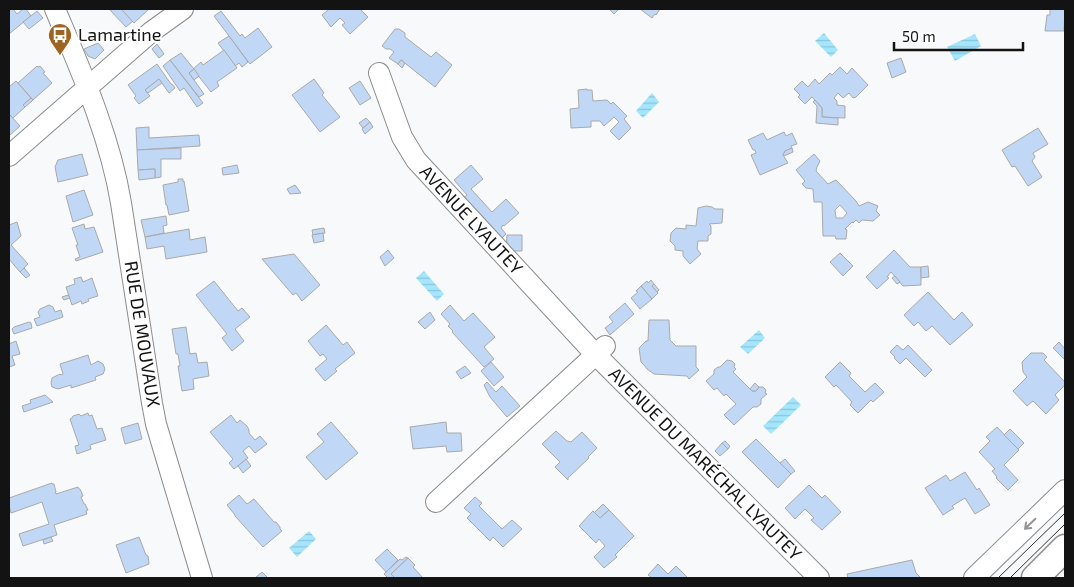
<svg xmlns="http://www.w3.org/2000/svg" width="1074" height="587" viewBox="0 0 1074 587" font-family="'Exo 2',sans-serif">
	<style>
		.water { fill: url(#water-rules) }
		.building { fill: #c0d8f6; stroke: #a9a9aa; fill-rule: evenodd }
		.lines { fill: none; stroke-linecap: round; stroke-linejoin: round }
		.minor-casing { stroke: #8b8c8d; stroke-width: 22 }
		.major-casing { stroke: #8b8c8d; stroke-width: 29 }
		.minor { stroke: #fff; stroke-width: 20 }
		.major { stroke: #fff; stroke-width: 26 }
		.tram { stroke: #323232; stroke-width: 1 }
		.oneway { stroke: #959595 }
		.labels { text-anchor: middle; stroke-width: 4; stroke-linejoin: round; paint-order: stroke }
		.poi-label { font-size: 18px; fill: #131313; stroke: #fff; text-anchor: start }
		.street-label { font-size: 18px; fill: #131313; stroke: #fff }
	</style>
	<defs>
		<pattern id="water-rules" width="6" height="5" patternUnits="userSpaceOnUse" patternTransform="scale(1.25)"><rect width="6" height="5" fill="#a4e6fd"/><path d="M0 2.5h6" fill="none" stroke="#8cc4d8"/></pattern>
	</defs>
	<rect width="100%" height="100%" fill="#f8f9fa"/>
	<g class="water">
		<polygon points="824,33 838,50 831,57 815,41"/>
		<polygon points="975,34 981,46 955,61 947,47"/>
		<polygon points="652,93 659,102 643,118 636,111"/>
		<polygon points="424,271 444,294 437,301 416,278"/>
		<polygon points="759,330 765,338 748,354 740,347"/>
		<polygon points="793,397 801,405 771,434 763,426"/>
		<polygon points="309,531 316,539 297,557 289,548"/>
	</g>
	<g class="building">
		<polygon points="9,9 13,9 17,14 23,9 26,9 31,16 9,34"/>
		<polygon points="109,9 121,9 133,21 126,27"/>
		<polygon points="121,9 149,9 134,23"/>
		<polygon points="329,9 360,9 368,17 350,34 342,25 345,23 340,18 331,27 322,15"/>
		<polygon points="609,9 618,9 618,10 614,14"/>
		<polygon points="640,9 660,9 656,15 655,14 652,18"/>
		<polygon points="1050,9 1065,9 1064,31 1045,31 1047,15 1050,15"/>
		<polygon points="37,11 43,18 29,29 23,22"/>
		<polygon points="221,11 240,36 242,34 245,38 258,28 272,47 250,64 214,16"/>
		<polygon points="395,29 399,29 405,33 405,37 431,57 436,52 452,65 435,87 401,60 398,64 389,58 394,52 390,49 386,49 382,46"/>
		<polygon points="229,36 248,62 242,67 239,63 235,66 218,43"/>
		<polygon points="98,43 104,50 95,59 88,56 84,49"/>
		<polygon points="157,44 164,54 159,58 152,49"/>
		<polygon points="224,50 237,68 217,82 219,86 211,92 193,69 201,62 203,65"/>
		<polygon points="181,53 194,69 189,73 204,94 199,97 170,60"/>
		<polygon points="901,58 906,72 892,78 887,63"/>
		<polygon points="170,60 203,103 197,107 184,88 180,91 163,66"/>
		<polygon points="401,60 405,63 402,68 398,64"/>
		<polygon points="157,64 171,84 172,84 175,88 169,93 159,79 145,90 150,96 139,104 134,98 136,96 128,85"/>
		<polygon points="37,66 38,67 40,66 45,72 43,73 52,83 33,100 18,83"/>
		<polygon points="840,67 847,74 852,68 868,85 856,97 853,98 849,93 843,98 838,93 834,98 837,101 837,105 845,106 845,118 822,117 822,108 812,97 805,104 798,97 800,95 794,89 802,81 808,87 815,79 819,84 830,73 832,75"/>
		<polygon points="194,69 199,76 194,80 189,73"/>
		<polygon points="159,79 162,83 148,93 145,90"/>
		<polygon points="314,79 324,93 322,95 340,117 320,132 292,95"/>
		<polygon points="16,81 31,98 23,105 25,107 13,118 9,114 9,87"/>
		<polygon points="360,81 371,98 360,105 349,88"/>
		<polygon points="587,89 587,90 592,90 593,101 607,100 611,104 613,102 627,116 624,119 631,128 619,140 610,131 619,122 614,117 604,126 600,121 591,121 591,127 571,128 570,109 579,108 578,90"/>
		<polygon points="31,98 33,100 25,107 23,105"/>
		<polygon points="815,100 822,108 822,117 838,118 838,125 816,123 817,106 813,102"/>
		<polygon points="9,114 20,126 9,136"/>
		<polygon points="366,118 370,122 363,128 359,123"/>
		<polygon points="370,122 373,127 365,134 362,129"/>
		<polygon points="149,127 149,138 199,135 200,146 137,150 136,128"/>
		<polygon points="1038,128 1048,144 1033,153 1035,157 1032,161 1042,177 1028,186 1015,166 1012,167 1002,150"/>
		<polygon points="784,132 786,136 792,133 797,144 791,146 792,148 785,151 783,155 788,163 760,175 751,155 756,153 755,150 753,150 748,140 763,133 767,140"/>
		<polygon points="181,148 181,159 161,159 161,177 155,178 155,169 138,170 137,150"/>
		<polygon points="792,148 793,152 784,156 783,155 785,151"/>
		<polygon points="82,154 88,175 58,182 55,167 58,160"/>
		<path d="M814,154l6,7 -3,6 -1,4 12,13 8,-4 20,21 3,5 9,-4 10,4 -2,5 4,4 -7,6 -11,-1 -3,3 -3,-3 -3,3 -1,-1 -7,7 2,1 -1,9h-10l-1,-3h-12l-1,-34h-8l-1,-13 -7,-1 -4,-4 3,-3 -9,-11zM840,205l7,8 -4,5h-7l-1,-8z"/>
		<polygon points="237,165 239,173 223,175 222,168"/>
		<polygon points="471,165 483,179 471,189 492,212 506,199 519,213 504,226 503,225 501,228 506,234 499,241 461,200 467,195 454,180"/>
		<polygon points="155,169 155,178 139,180 138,170"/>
		<polygon points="178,179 183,179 183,182 184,181 189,211 169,215 167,205 166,205 163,185 178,182"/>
		<polygon points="295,185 301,193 290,194 287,189"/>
		<polygon points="84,190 93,215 73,222 66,196"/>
		<polygon points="706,206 712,207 715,209 723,209 722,223 709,224 711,226 711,234 708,236 708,241 698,241 697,249 701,254 690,264 683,256 683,251 675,250 675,246 670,241 671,233 676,228 686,229 686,225 696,226 698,208"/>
		<polygon points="166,216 167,225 163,226 164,233 145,237 141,220"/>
		<polygon points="17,222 21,236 11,245 28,264 20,272 9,259 9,225"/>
		<polygon points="84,224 85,229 94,227 103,252 76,261 75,259 80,257 76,245 78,245 72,228"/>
		<polygon points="324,228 325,233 313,235 312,230"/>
		<polygon points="189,229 190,240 205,237 207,252 166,259 164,246 147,249 145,237"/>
		<polygon points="323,233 324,241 314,243 312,235"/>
		<polygon points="507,235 522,235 522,251 508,251 506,249"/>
		<polygon points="388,250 394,258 385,266 380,257"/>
		<polygon points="894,250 910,267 921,267 921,285 903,286 891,272 887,277 889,278 877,289 866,277"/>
		<polygon points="840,253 853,266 843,276 830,262"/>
		<polygon points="294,254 320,285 302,301 296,293 293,295 262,259"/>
		<polygon points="928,266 929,277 921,278 921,267"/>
		<polygon points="24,268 30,275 26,278 20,272"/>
		<polygon points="895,276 900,282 897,284 892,278"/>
		<polygon points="81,277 83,282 92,278 98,296 88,299 89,301 82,304 81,301 72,305 66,287 75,284 74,279"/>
		<polygon points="651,280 654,284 652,286 658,293 652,299 641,286 647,281 648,283"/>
		<polygon points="214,281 238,311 242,308 250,317 235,329 244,341 232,351 222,338 227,334 196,295"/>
		<polygon points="654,284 659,290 657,292 652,286"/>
		<polygon points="641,286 652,299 640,309 631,298 638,292 636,291"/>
		<polygon points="928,292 954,320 962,312 973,325 950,345 932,326 926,331 918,322 914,326 904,315"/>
		<polygon points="68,295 70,298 64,300 62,297"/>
		<polygon points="625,303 634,314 610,335 605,328 613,322 609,317"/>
		<polygon points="49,305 53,307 55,312 61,310 63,317 37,326 34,319 40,317 38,312 40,309"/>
		<polygon points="450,305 464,321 473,313 495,337 484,347 494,359 484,367 452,332 453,331 448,326 450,324 441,314"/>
		<polygon points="430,312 435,320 425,329 418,322"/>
		<polygon points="649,320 669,320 670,340 676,346 696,346 696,367 699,370 689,379 687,376 654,374 647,369 644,365 641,362 639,348 646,341 648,341"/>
		<polygon points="29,322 31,323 32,328 14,334 12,329 14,327"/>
		<polygon points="326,325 343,345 347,342 355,353 335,369 337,371 325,381 315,369 327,359 323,354 320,356 308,341"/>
		<polygon points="186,327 190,354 196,353 198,363 207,362 209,376 193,379 194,389 182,391 178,366 180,366 178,354 176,354 172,329"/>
		<polygon points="16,341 20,354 12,356 15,365 9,367 9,344"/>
		<polygon points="1059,342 1065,349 1065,358 1064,359 1053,348"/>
		<polygon points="897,345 903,350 908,345 932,370 925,377 906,358 900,364 894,358 895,357 890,352"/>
		<polygon points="1031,353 1043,353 1047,357 1044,360 1065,382 1065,385 1055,395 1059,400 1046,414 1033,401 1027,406 1013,391 1027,377 1023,372 1022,362"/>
		<polygon points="88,355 91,365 98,361 103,364 105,369 103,374 95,377 96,380 71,388 71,385 58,389 52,387 51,383 52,378 60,374 61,375 63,374 60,364"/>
		<polygon points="727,360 732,361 735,364 734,367 736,369 733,372 752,391 756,391 759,387 763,387 766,390 765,393 767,394 761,399 761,404 757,407 753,407 734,425 724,415 736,404 726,394 724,396 717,388 714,390 706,381 714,374 714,370 718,367 720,367"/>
		<polygon points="491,362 504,377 494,386 481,371"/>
		<polygon points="840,362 851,373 849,376 865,392 875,383 884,392 873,402 871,400 858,413 850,405 852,402 836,385 834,387 825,377"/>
		<polygon points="465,366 471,373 461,379 456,372"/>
		<polygon points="487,382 496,392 502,386 520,406 507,417 490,397 484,385"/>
		<polygon points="755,383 759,387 756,391 752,391 750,389"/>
		<polygon points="45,395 53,402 24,412 22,406 31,403 30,400"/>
		<polygon points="88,413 89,416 92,415 97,429 102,428 106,440 90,445 91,449 77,454 75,446 79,445 70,419 72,418 73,416 79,414 81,416"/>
		<polygon points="231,415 237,423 240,420 247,426 249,430 249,433 255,440 260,436 267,444 255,453 249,446 243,451 248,458 234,469 229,463 233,459 210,432"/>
		<polygon points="331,422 358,453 326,480 306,457 324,442 317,434"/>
		<polygon points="446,422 447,433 461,433 462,451 447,452 446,446 413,449 410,427"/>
		<polygon points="138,423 142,439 125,444 121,428"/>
		<polygon points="997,427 1019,450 1004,465 1018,480 1008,490 996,478 997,477 992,471 995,469 979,452 990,441 986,437"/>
		<polygon points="1010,429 1024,443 1018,449 1004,435"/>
		<polygon points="556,431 567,441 571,442 582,432 597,448 588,457 589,458 568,478 568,480 555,467 560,462 542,444"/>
		<polygon points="756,439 791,474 778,488 742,452"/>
		<polygon points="725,441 730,446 728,449 722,443"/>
		<polygon points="722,443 728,449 720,456 715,451"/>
		<polygon points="246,459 251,466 243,473 238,466"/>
		<polygon points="785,459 795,471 791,474 780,463"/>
		<polygon points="965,472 977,490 979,488 990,505 975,514 965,498 952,506 954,508 943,515 925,488 946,475 950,481"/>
		<polygon points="52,483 52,484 54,484 56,492 55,492 56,494 78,487 79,489 80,489 83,496 81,497 84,504 85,504 88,510 86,511 87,514 54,525 57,535 23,546 19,534 49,524 42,502 11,513 9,505 9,498"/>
		<polygon points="809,485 822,498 825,495 841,512 822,530 811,520 814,518 805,509 795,519 785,508"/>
		<polygon points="239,495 247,504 254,499 274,522 276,522 280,527 280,529 282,531 263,547 235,516 235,515 227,505"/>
		<polygon points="475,497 482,503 479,506 502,529 512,520 522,529 503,547 493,537 490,541 467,518 471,514 464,508"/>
		<polygon points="603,504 609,510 600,518 594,513"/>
		<polygon points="609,510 634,536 615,555 617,557 604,568 594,557 605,546 599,539 596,543 579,526 593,511 600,518"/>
		<polygon points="51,537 53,541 44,544 43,540"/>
		<polygon points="139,537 146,555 148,556 149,564 126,573 116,545"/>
		<polygon points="387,549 398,560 386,572 375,560"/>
		<polygon points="406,557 408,558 391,574 395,578 388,578 384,574 400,559 402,560"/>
		<polygon points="408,558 415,565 413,567 423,578 395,578 391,574"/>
		<polygon points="912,560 916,573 921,578 848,578 847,574"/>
		<polygon points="658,564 668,574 676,566 688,578 652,578 648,575"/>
		<polygon points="262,572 268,578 255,578"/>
	</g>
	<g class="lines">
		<g class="minor-casing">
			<g id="minor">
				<path d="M55,9c26,62 55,127 66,194l31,200 4,21 46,154"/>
				<polyline points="379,73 402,137 416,160 596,355 819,578"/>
				<polyline points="9,156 151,32 183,9"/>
				<polyline points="436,502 605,346"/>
				<polyline points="974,578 1065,490"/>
			</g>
		</g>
		<g class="major-casing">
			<polyline id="major" points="1035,578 1065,548"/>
		</g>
		<use href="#minor" class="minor"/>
		<use href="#major" class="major"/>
		<g class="tram">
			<polyline points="998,578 1065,513"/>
			<polyline points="1010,578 1065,524"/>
		</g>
	</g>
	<defs><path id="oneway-shaft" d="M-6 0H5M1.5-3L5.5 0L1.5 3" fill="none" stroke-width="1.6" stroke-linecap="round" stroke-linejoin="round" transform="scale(1.25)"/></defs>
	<use class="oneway" href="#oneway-shaft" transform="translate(1030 524) rotate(136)"/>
	<defs>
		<g id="bus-pin" transform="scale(1.25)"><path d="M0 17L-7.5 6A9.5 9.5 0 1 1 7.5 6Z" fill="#9e6522" stroke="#fff"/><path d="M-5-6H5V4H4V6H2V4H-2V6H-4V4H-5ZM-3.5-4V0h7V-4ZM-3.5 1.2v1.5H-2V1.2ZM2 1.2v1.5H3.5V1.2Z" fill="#fff"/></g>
	</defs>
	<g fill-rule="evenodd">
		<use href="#bus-pin" x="60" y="35"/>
	</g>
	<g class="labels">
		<g class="poi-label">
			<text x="78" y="41">Lamartine</text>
		</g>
		<g class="street-label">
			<text transform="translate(471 220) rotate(47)" y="6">AVENUE LYAUTEY</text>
			<text transform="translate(142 334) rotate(81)" y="6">RUE DE MOUVAUX</text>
			<text transform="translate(705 464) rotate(45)" y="6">AVENUE DU MARÉCHAL LYAUTEY</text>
		</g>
	</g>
	<rect width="1074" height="587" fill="none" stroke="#131313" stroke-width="20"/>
	<path d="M894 42v8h129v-8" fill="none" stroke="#131313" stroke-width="2.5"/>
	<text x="902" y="42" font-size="15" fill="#131313" stroke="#ffffff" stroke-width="4" paint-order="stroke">50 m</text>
</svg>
